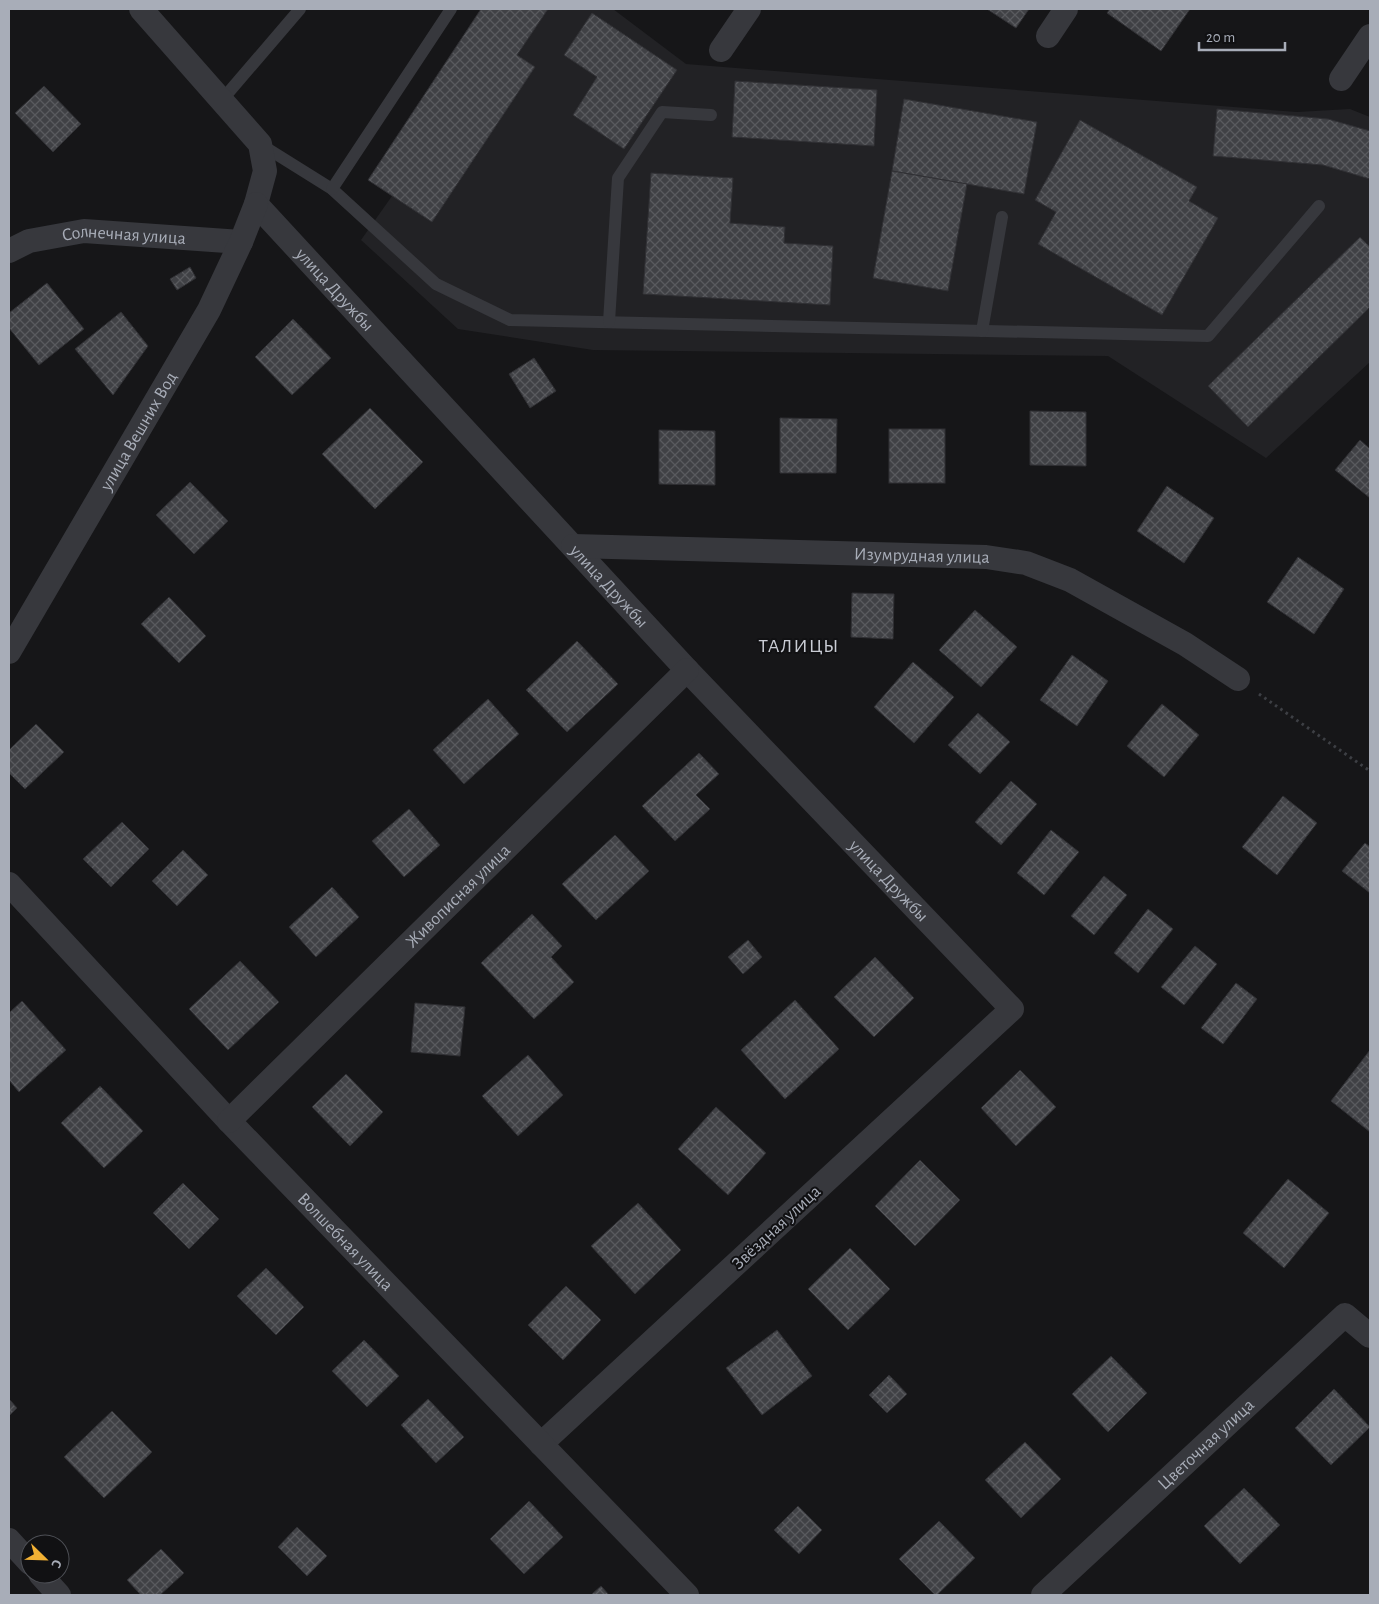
<svg xmlns="http://www.w3.org/2000/svg" width="1379" height="1604" viewBox="0 0 1379 1604" font-family="'Alegreya Sans',sans-serif">
	<style>
		.built { fill: #222225 }
		.building { fill: url(#building-cross-hatch); stroke: #303034 }
		.lines { fill: none; stroke-linecap: round; stroke-linejoin: round }
		.path { stroke: #3d3f44; stroke-width: 3; stroke-dasharray: 2.5 4; stroke-linecap: butt }
		.service { stroke: #37383d; stroke-width: 12 }
		.minor { stroke: #37383d; stroke-width: 24 }
		.labels { text-anchor: middle; stroke-width: 4; stroke-linejoin: round; paint-order: stroke }
		.street-label { font-size: 18px; fill: #a8adb8; stroke: #111113 }
		.quarter-label { font-size: 20px; letter-spacing: 1px; fill: #c9ccd4; stroke: #111113 }
	</style>
	<defs>
		<pattern id="building-cross-hatch" width="8" height="8" patternUnits="userSpaceOnUse" patternTransform="scale(1.25)"><rect width="8" height="8" fill="#404145"/><path d="M0 0l8 8M0 8l8-8" fill="none" stroke="#595a5e"/></pattern>
	</defs>
	<rect width="100%" height="100%" fill="#161618"/>
	<polygon class="built" points="481,9 613,9 686,64 1297,112 1350,109 1370,117 1370,362 1266,458 1108,356 593,350 458,329 361,240 392,196 368,180"/>
	<g class="building">
		<polygon points="481,9 548,9 517,55 535,67 432,222 368,180"/>
		<polygon points="987,9 1029,9 1016,28"/>
		<polygon points="1110,9 1190,9 1161,51 1107,13"/>
		<polygon points="592,13 677,70 624,149 573,115 597,77 564,55"/>
		<polygon points="735,81 877,90 874,146 732,137"/>
		<polygon points="44,86 81,124 53,152 15,113"/>
		<polygon points="904,99 1037,122 1024,194 892,171"/>
		<polygon points="1217,109 1328,119 1370,131 1370,179 1323,165 1213,156"/>
		<polygon points="1080,120 1197,187 1189,201 1218,218 1162,315 1038,244 1056,212 1035,200"/>
		<polygon points="892,171 967,184 948,291 873,278"/>
		<polygon points="651,173 733,178 730,223 785,227 784,243 833,246 830,305 643,294"/>
		<polygon points="1360,237 1370,247 1370,307 1248,427 1208,386"/>
		<polygon points="190,267 196,278 177,290 170,279"/>
		<polygon points="47,283 84,329 39,365 9,328 9,313"/>
		<polygon points="121,312 148,346 113,395 75,349"/>
		<polygon points="293,319 331,358 292,395 255,357"/>
		<polygon points="534,358 556,391 530,408 509,374"/>
		<polygon points="370,408 423,462 375,509 322,454"/>
		<polygon points="1030,411 1086,412 1086,466 1030,465"/>
		<polygon points="780,418 837,419 836,473 780,473"/>
		<rect x="889" y="429" width="56" height="54"/>
		<polygon points="659,430 715,431 715,485 659,484"/>
		<polygon points="1360,440 1370,449 1370,498 1335,470"/>
		<polygon points="190,482 228,521 194,554 156,515"/>
		<polygon points="1167,486 1214,518 1184,563 1137,531"/>
		<polygon points="1298,557 1344,589 1314,634 1267,602"/>
		<polygon points="852,593 894,594 893,639 851,637"/>
		<polygon points="169,597 206,636 179,663 141,624"/>
		<polygon points="975,610 1017,647 981,687 939,650"/>
		<polygon points="577,641 618,684 567,732 526,690"/>
		<polygon points="1072,655 1108,681 1077,726 1040,700"/>
		<polygon points="913,662 954,697 914,743 874,707"/>
		<polygon points="488,699 519,734 464,784 433,750"/>
		<polygon points="1162,704 1199,735 1164,777 1127,746"/>
		<polygon points="978,713 1010,742 980,774 948,745"/>
		<polygon points="36,724 64,752 25,789 9,773 9,750"/>
		<polygon points="699,753 719,774 696,795 710,809 675,841 642,806"/>
		<polygon points="1011,781 1037,804 1001,845 975,822"/>
		<polygon points="1283,796 1317,823 1277,875 1242,847"/>
		<polygon points="409,809 440,845 404,877 372,841"/>
		<polygon points="122,822 149,849 111,887 83,859"/>
		<polygon points="1051,830 1079,852 1044,895 1017,873"/>
		<polygon points="615,835 649,871 596,920 562,884"/>
		<polygon points="1365,843 1370,847 1370,893 1342,871"/>
		<polygon points="183,850 208,875 177,906 152,881"/>
		<polygon points="1104,876 1127,895 1094,935 1071,916"/>
		<polygon points="332,887 359,917 316,957 289,927"/>
		<polygon points="1148,909 1173,929 1138,973 1114,953"/>
		<polygon points="532,914 562,946 551,957 574,982 534,1019 481,963"/>
		<polygon points="748,940 762,957 743,974 728,957"/>
		<polygon points="1195,946 1217,964 1184,1005 1161,987"/>
		<polygon points="875,957 914,998 874,1037 834,997"/>
		<polygon points="240,961 279,1002 228,1050 189,1009"/>
		<polygon points="1236,983 1257,999 1223,1044 1201,1028"/>
		<polygon points="795,1000 839,1049 785,1099 741,1050"/>
		<polygon points="22,1001 66,1050 19,1092 9,1080 9,1013"/>
		<polygon points="415,1003 465,1007 460,1056 411,1052"/>
		<polygon points="1370,1050 1370,1132 1331,1101"/>
		<polygon points="528,1055 563,1095 518,1136 482,1096"/>
		<polygon points="1020,1070 1056,1107 1016,1146 981,1108"/>
		<polygon points="346,1074 383,1112 350,1146 312,1107"/>
		<polygon points="100,1086 143,1131 104,1168 61,1123"/>
		<polygon points="716,1107 766,1153 728,1195 678,1149"/>
		<polygon points="920,1160 960,1200 915,1246 875,1206"/>
		<polygon points="1288,1179 1329,1213 1284,1268 1243,1233"/>
		<polygon points="183,1183 219,1219 189,1249 153,1213"/>
		<polygon points="638,1203 681,1250 635,1294 591,1246"/>
		<polygon points="850,1248 890,1289 848,1330 808,1289"/>
		<polygon points="266,1268 304,1307 276,1335 237,1296"/>
		<polygon points="566,1286 601,1320 563,1360 528,1325"/>
		<polygon points="777,1330 812,1376 762,1415 726,1368"/>
		<polygon points="364,1340 399,1376 367,1407 332,1371"/>
		<polygon points="1111,1356 1147,1393 1108,1432 1072,1394"/>
		<polygon points="889,1375 907,1394 887,1413 869,1395"/>
		<polygon points="1334,1389 1370,1427 1331,1465 1295,1428"/>
		<polygon points="9,1399 17,1408 9,1416"/>
		<polygon points="428,1399 464,1437 436,1463 401,1425"/>
		<polygon points="112,1411 152,1452 104,1498 64,1457"/>
		<polygon points="1025,1442 1061,1479 1021,1518 985,1480"/>
		<polygon points="1244,1488 1280,1525 1240,1564 1204,1526"/>
		<polygon points="529,1501 563,1537 524,1574 490,1539"/>
		<polygon points="798,1506 822,1530 799,1554 774,1530"/>
		<polygon points="939,1521 975,1558 937,1595 935,1595 899,1559"/>
		<polygon points="297,1527 327,1556 307,1576 278,1547"/>
		<polygon points="161,1549 184,1573 160,1595 141,1595 127,1580"/>
		<polygon points="601,1586 609,1595 591,1595"/>
	</g>
	<g class="lines">
		<polyline class="path" points="1259,694 1370,771"/>
		<g class="service">
			<polyline points="222,100 300,9"/>
			<polyline points="260,144 332,189 436,284 510,320 1208,336 1319,206"/>
			<polyline points="332,189 451,9"/>
			<polyline points="609,322 618,178 662,112 711,115"/>
			<polyline points="982,331 1002,217"/>
		</g>
		<g class="minor">
			<path id="s1" d="M141,9l119,135 5,27 -9,33 431,466 325,339 -471,435"/>
			<polyline points="1048,36 1066,9"/>
			<polyline points="721,50 749,9"/>
			<polyline points="1341,79 1370,36"/>
			<path id="s2" d="M9,251l20,-10 55,-10 157,11"/>
			<path id="s3" d="M573,546l413,11 40,6 44,17 115,64 53,35"/>
			<path id="s4" d="M9,652l200,-342 32,-68 15,-38"/>
			<path id="s5" d="M9,884l220,237 458,474"/>
			<path id="s6" d="M229,1121l458,-451"/>
			<polyline points="9,1540 30,1563"/>
			<polyline points="40,1574 59,1595"/>
			<path id="s7" d="M1043,1595l302,-280 25,21"/>
		</g>
	</g>
	<g class="labels">
		<g class="street-label">
			<text dy="6" stroke="none"><textPath href="#s2" startOffset="118">Солнечная улица</textPath></text>
			<text dy="6" stroke="none"><textPath href="#s1" startOffset="358">улица Дружбы</textPath></text>
			<text dy="6" stroke="none"><textPath href="#s4" startOffset="256">улица Вешних Вод</textPath></text>
			<text dy="6" stroke="none"><textPath href="#s3" startOffset="349">Изумрудная улица</textPath></text>
			<text dy="6" stroke="none"><textPath href="#s1" startOffset="762">улица Дружбы</textPath></text>
			<text dy="6" stroke="none"><textPath href="#s1" startOffset="1168">улица Дружбы</textPath></text>
			<text dy="6" stroke="none"><textPath href="#s6" startOffset="321">Живописная улица</textPath></text>
			<text transform="translate(776 1227) rotate(-43)" y="6">Звёздная улица</text>
			<text dy="6" stroke="none"><textPath href="#s5" startOffset="491">Волшебная улица</textPath></text>
			<text dy="6" stroke="none"><textPath href="#s7" startOffset="222">Цветочная улица</textPath></text>
		</g>
		<g class="quarter-label">
			<text x="799" y="652">ТАЛИЦЫ</text>
		</g>
	</g>
	<rect width="1379" height="1604" fill="none" stroke="#a8adb8" stroke-width="20"/>
	<g transform="translate(45 1559) rotate(113)"><circle r="24" fill="#111113" stroke="#4d4f55"/>
	<path d="M0-4L9 19L0 12L-9 19Z" fill="#f2b134"/>
	<text y="-8" font-size="14" font-weight="bold" text-anchor="middle" fill="#a8adb8">С</text>
	</g>
	<path d="M1199 42v8h86v-8" fill="none" stroke="#a8adb8" stroke-width="2.5"/>
	<text x="1206" y="42" font-size="15" fill="#a8adb8" stroke="#111113" stroke-width="4" paint-order="stroke">20 m</text>
</svg>
